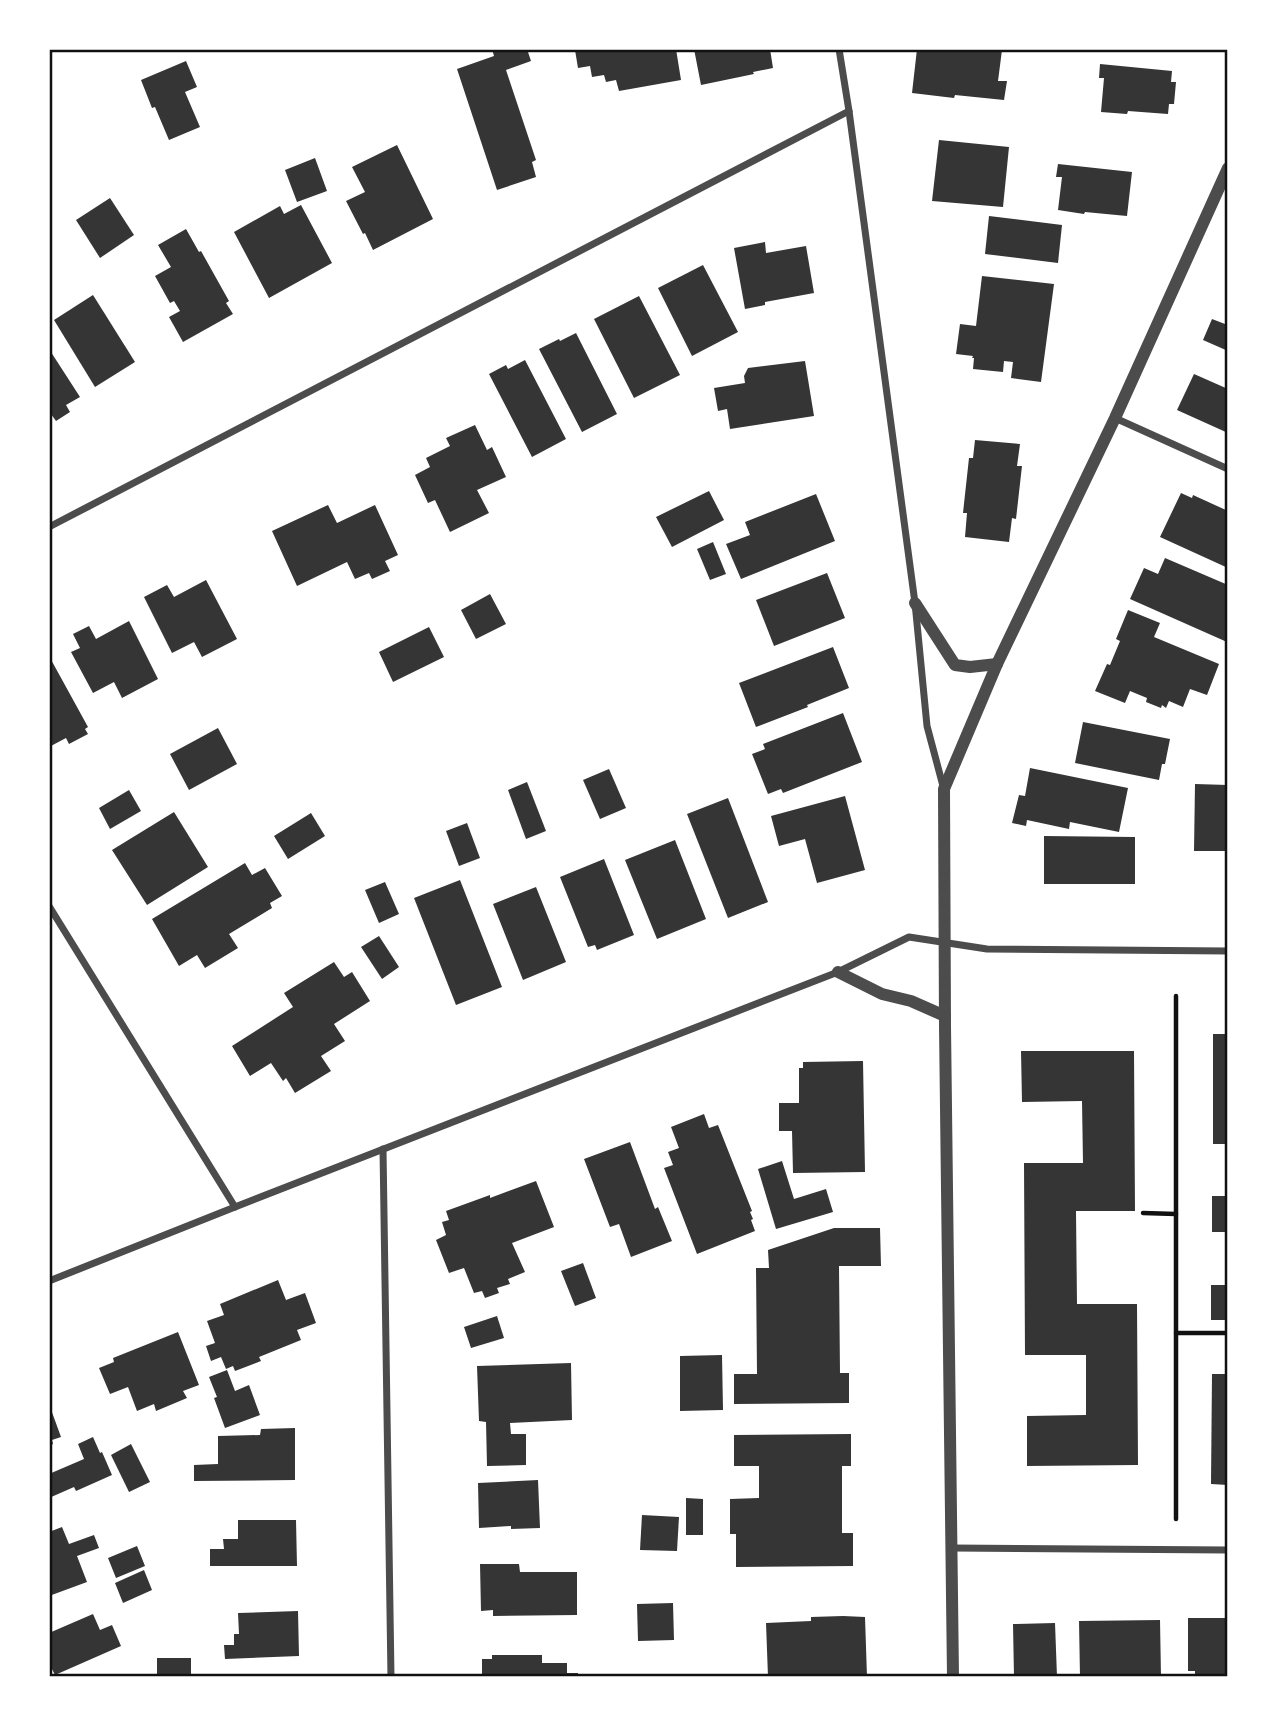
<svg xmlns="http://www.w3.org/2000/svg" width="1277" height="1726" viewBox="0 0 1277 1726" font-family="'Nunito Sans',sans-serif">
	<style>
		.building { fill: #353535 }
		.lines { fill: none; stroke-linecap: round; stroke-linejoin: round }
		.path { stroke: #111; stroke-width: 4.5 }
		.minor { stroke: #4c4c4c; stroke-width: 7 }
		.tertiary { stroke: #4c4c4c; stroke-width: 12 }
		.neatline { fill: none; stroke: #111; stroke-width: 2.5 }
	</style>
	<rect width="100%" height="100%" fill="#fff"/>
	<g class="building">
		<polygon points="492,49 527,49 531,61 506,70 536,160 532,162 536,177 497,190 457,69 494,56"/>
		<polygon points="580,49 676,49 681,80 619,91 616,80 606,82 604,75 592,77 590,66 578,68 575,50"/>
		<polygon points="694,49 770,49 773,68 753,72 754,74 701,85"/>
		<polygon points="917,49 1002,50 998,81 1007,81 1004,100 955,95 954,98 912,93"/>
		<polygon points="186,61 197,87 185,92 200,127 169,140 155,107 152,108 141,80"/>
		<polygon points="1100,64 1172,71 1171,82 1176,82 1174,104 1169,104 1168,114 1128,111 1127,114 1101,112 1104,78 1099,78"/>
		<polygon points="939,140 1009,147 1003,207 932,201"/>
		<polygon points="397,145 433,219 373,250 365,233 363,234 346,201 365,192 352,167"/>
		<polygon points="315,158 327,191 297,202 285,170"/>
		<polygon points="1058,164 1132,172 1127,216 1085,212 1084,214 1058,210 1062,177 1056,177"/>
		<polygon points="110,198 134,235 100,258 76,220"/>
		<polygon points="301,205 332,263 269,298 234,232 280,206 284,214"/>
		<polygon points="989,216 1062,225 1058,263 985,254"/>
		<polygon points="186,229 199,252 201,251 229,301 226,303 233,314 183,342 169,317 180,311 174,301 170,303 155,276 171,267 158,245"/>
		<polygon points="765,242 766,253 806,246 814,293 765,302 765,305 745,309 734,248"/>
		<polygon points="703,265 738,332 692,356 658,288"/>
		<polygon points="982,276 1054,284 1041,382 1011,378 1013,362 1004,361 1003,372 973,369 974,358 972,358 973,356 956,354 960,324 976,326"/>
		<polygon points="93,295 135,362 95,387 54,320"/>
		<polygon points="639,296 680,375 634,398 594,319"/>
		<polygon points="1228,317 1228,351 1203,340 1212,319 1225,324"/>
		<polygon points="576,333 617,414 582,432 539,349 559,339 560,341"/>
		<polygon points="49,349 80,397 66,405 70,412 56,421 51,414 49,416"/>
		<polygon points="525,360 566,439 532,457 489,374 506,365 508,369"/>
		<polygon points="805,361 814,416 730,429 727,409 718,411 714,388 745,383 744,376 748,368"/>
		<polygon points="1194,374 1228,389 1228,433 1177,410"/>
		<polygon points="475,425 487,450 492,447 506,477 477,490 489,513 450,532 435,500 428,503 415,475 430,467 426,458 450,446 446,438"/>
		<polygon points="975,440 1020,444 1017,466 1022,466 1016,519 1012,518 1009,542 965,537 967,513 963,513 969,458 973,458"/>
		<polygon points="709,491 724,520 672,547 656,517"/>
		<polygon points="1181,493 1192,498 1193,495 1228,511 1228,568 1160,537"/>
		<polygon points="816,494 835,541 741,579 726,544 750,535 745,522"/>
		<polygon points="328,505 337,523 375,505 398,555 385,561 390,571 372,579 369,573 355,579 347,562 297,586 272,531"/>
		<polygon points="713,542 726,574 710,580 697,549"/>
		<polygon points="1165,558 1228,585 1227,642 1130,599 1144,568 1158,574"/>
		<polygon points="827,573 845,618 774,646 756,600"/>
		<polygon points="206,580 237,639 202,657 194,642 172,653 144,597 167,585 174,597"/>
		<polygon points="490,594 506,624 476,639 461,610"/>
		<polygon points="1128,610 1160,623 1154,637 1219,664 1207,695 1190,689 1183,707 1169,701 1166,708 1162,705 1161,708 1146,702 1147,698 1130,691 1125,703 1095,691 1107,664 1110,665 1120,641 1116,639"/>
		<polygon points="129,621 158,679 122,698 114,682 93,693 71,652 80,648 73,634 89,626 96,639"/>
		<polygon points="429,627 444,657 393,682 379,652"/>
		<polygon points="833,647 849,688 807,705 808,707 756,727 739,683"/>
		<polygon points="49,656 88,727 85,729 88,734 69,744 66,738 49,747"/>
		<polygon points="843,713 862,762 783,793 781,789 768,794 752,754 765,749 763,744"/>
		<polygon points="1083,722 1170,739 1165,764 1162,764 1159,780 1075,763"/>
		<polygon points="218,728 237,764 189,790 170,754"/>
		<polygon points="1030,768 1128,788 1119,832 1070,822 1069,829 1027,820 1026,826 1012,823 1019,795 1025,796"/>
		<polygon points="609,769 626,808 600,819 583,780"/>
		<polygon points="527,782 546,831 526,839 508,790"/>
		<polygon points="1195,784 1228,785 1228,851 1194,851"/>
		<polygon points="129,790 141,811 110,829 99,808"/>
		<polygon points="845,796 865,870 817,883 805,839 779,846 771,816"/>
		<polygon points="728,798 768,902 728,918 687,814"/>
		<polygon points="174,812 208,867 147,905 112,850"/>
		<polygon points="311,813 325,836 288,859 274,836"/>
		<polygon points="467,823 480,858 459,866 446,831"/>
		<polygon points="1044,836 1135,837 1135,884 1044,884"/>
		<polygon points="675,840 706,919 657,939 625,860"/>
		<polygon points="604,859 634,935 597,950 595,945 588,947 560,877"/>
		<polygon points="245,863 252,875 265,868 282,896 270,903 272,908 229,934 238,948 205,968 197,955 179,966 152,919"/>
		<polygon points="460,880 502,987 456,1005 414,898"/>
		<polygon points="385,882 399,914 379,923 365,890"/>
		<polygon points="536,887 566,962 523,980 493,904"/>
		<polygon points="379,936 399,967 382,979 361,947"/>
		<polygon points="334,962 344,977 352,972 370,1001 334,1024 345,1041 321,1056 331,1071 295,1093 286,1078 283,1081 271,1063 250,1076 232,1046 293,1007 284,993"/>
		<rect x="1213" y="1034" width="15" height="110"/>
		<polygon points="1021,1051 1134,1051 1135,1211 1076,1211 1077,1304 1137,1304 1138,1465 1027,1466 1027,1416 1086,1415 1086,1355 1025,1355 1024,1163 1083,1163 1082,1101 1022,1102"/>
		<polygon points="863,1061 865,1172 793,1173 792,1131 779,1131 779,1103 799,1103 799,1068 803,1068 803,1062"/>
		<polygon points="704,1114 709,1128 718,1125 752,1211 750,1212 753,1219 751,1220 755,1231 697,1254 664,1168 673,1165 668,1152 679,1148 671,1127"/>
		<polygon points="630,1142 655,1209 658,1207 672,1241 631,1257 619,1224 610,1227 584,1159"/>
		<polygon points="782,1161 794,1199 826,1189 833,1212 776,1229 758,1169"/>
		<polygon points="536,1181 554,1227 512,1243 525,1272 508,1279 510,1284 497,1288 499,1293 485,1298 482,1291 474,1293 464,1268 449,1273 436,1240 446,1235 442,1222 449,1220 446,1211 490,1195 490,1198"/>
		<rect x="1212" y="1196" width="16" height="36"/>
		<polygon points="834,1228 880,1228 881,1266 839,1266 840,1373 849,1373 849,1403 734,1404 734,1374 757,1374 756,1268 769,1268 768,1250"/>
		<polygon points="583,1263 596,1298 575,1306 561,1271"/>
		<polygon points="278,1280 286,1300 305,1293 316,1323 297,1330 301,1340 259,1357 261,1361 235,1371 233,1366 226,1369 221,1357 211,1361 206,1346 215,1343 207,1321 224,1315 220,1304"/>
		<rect x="1211" y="1285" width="17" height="35"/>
		<polygon points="497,1316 504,1338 471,1348 464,1327"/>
		<polygon points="178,1332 199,1385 183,1391 187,1398 156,1411 154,1404 137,1411 128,1387 110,1394 99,1368 114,1362 113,1358"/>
		<polygon points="722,1355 723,1410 680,1411 680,1356"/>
		<polygon points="571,1363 572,1420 510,1423 511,1434 526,1434 526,1465 487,1466 486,1422 479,1421 477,1366"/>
		<polygon points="227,1370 235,1391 249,1385 260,1415 225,1428 214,1398 217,1397 209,1377"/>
		<polygon points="1212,1374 1228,1374 1228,1485 1211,1484"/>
		<polygon points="49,1404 61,1437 52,1440 53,1444 49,1446"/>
		<polygon points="295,1428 295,1480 194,1481 194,1465 218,1464 218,1436 260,1435 261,1429"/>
		<polygon points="851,1434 851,1466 842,1466 842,1533 853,1533 853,1566 736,1567 736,1534 730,1534 730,1499 759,1498 759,1466 734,1466 734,1435"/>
		<polygon points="93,1437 100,1453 102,1452 112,1475 76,1491 74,1487 49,1498 49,1474 84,1459 78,1444"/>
		<polygon points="131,1444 150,1482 129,1492 111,1455"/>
		<polygon points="538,1480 540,1528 511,1529 511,1526 479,1528 478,1483"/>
		<polygon points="686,1498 703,1499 703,1535 686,1535"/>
		<polygon points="642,1515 679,1517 677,1551 640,1550"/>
		<polygon points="238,1520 296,1520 297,1566 210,1566 210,1549 224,1549 223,1539 238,1539"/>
		<polygon points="62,1527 69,1544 94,1535 99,1548 77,1556 87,1582 49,1596 49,1532"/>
		<polygon points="137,1546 145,1566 116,1578 108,1558"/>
		<polygon points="480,1564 519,1564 520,1572 577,1572 577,1615 493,1616 493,1610 481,1611"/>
		<polygon points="144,1570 152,1590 123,1603 115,1583"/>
		<polygon points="673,1603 674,1640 638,1641 637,1604"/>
		<polygon points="298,1611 299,1656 225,1659 224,1645 234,1645 234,1634 239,1634 238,1613"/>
		<polygon points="93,1614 100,1630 112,1625 121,1646 55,1675 49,1663 49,1633"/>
		<polygon points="843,1616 865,1617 867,1677 768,1677 766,1623 811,1621 811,1617"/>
		<polygon points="1188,1618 1228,1618 1228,1677 1195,1677 1195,1671 1188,1671"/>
		<polygon points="1160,1620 1161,1677 1080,1677 1079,1621"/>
		<polygon points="1055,1623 1057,1677 1014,1677 1013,1624"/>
		<polygon points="492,1655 542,1655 542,1663 567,1663 567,1673 578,1673 578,1677 482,1677 482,1659 492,1659"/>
		<rect x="157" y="1658" width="34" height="19"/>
	</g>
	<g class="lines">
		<g class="path">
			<polyline points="1143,1213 1176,1214 1176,996"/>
			<polyline points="1176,1214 1176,1519"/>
			<polyline points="1176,1333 1228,1333"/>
		</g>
		<g class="minor">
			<polyline points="839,49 849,111 915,603 927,726 943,786"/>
			<polyline points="1115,418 1228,469"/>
			<polyline points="49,527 849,111"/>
			<polyline points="49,906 235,1207"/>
			<polyline points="383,1149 391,1677"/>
			<polyline points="49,1281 235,1207 838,972 909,937 987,949 1228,951"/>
			<polyline points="952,1548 1228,1550"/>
		</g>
		<g class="tertiary">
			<polyline points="915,603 955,665 970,667 997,664"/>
			<polyline points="838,972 882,994 911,1001 945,1016"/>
			<polyline points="953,1677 945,1026 944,789 997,664 1115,418 1228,168"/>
		</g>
	</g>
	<rect width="1277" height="1726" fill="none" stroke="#ffffff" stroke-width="102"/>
	<rect x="51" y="51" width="1175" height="1624" class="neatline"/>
</svg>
